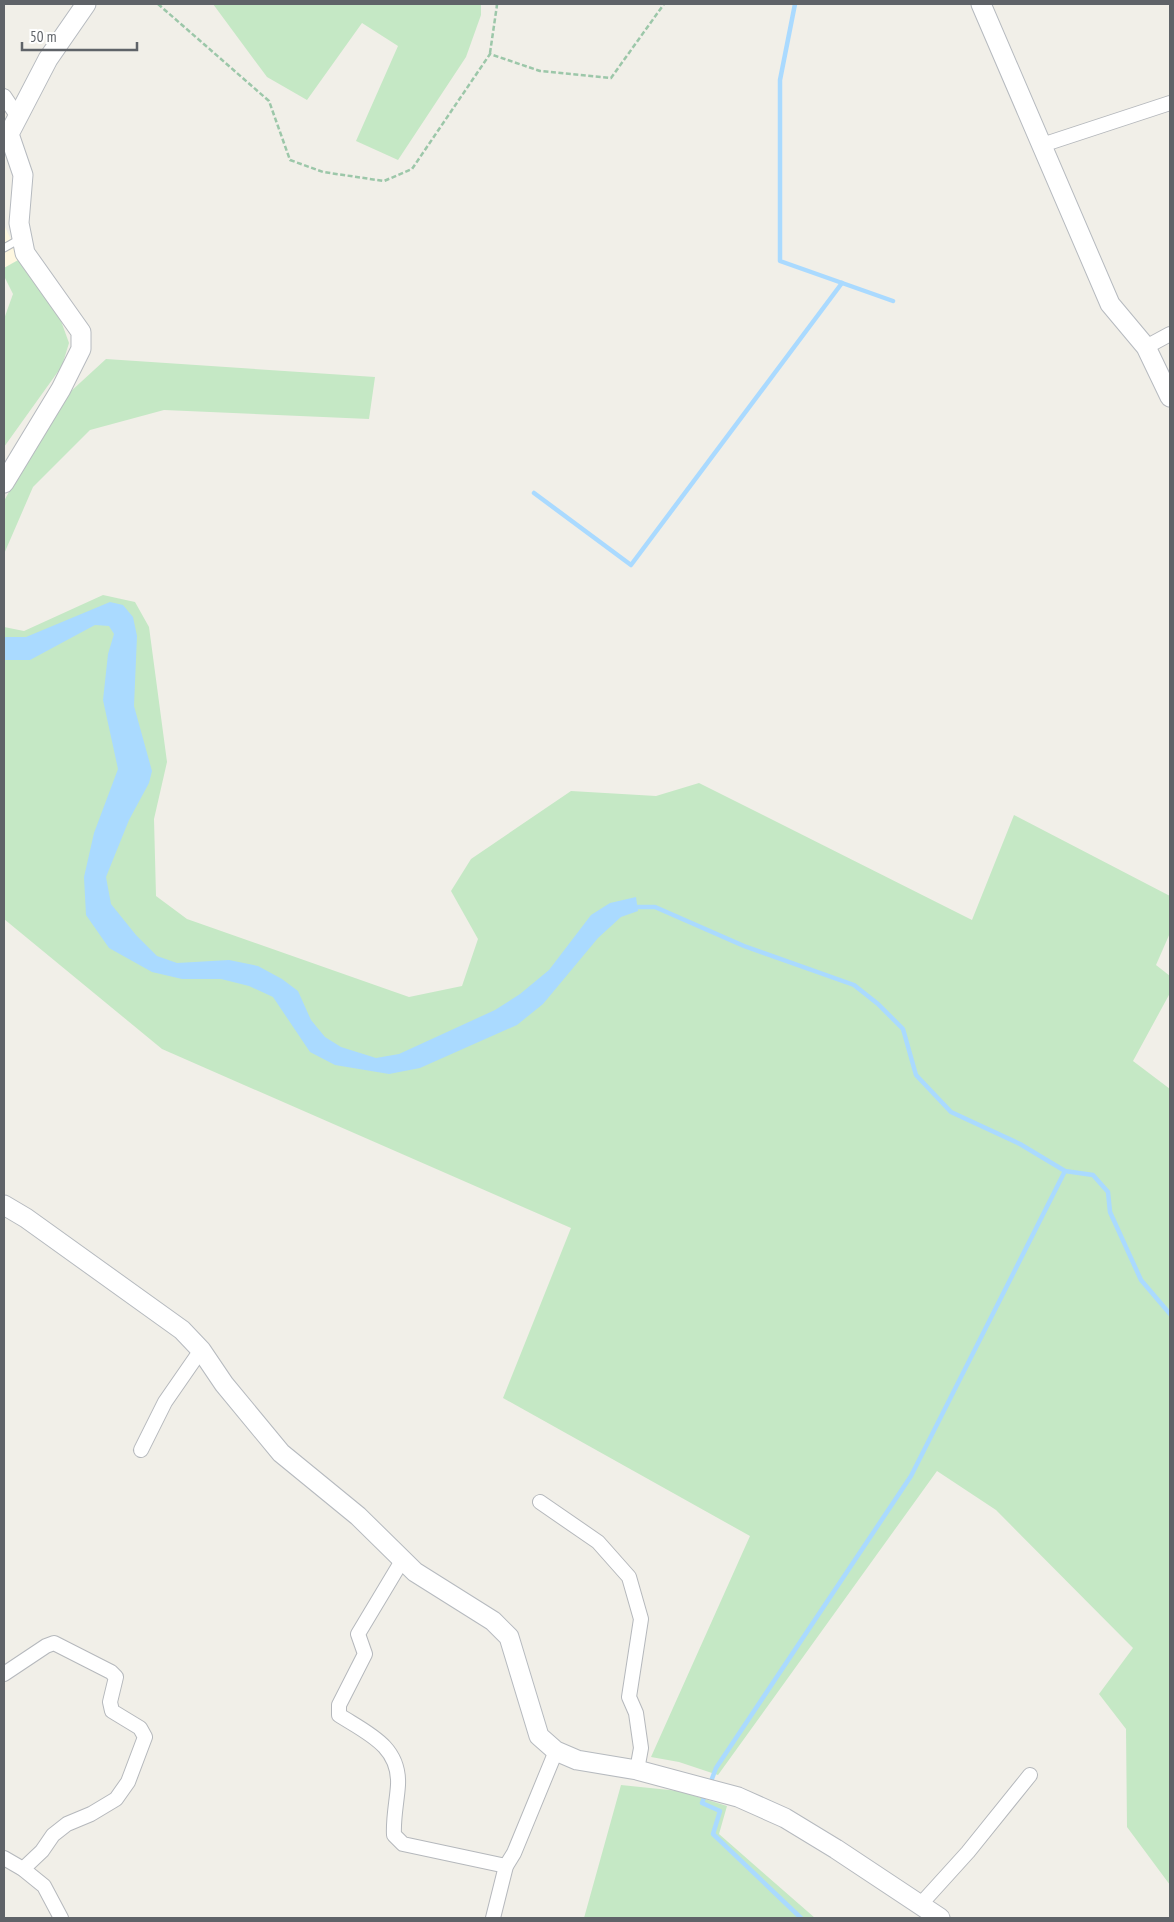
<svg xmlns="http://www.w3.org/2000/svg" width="1174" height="1922" viewBox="0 0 1174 1922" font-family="'PT Sans Narrow',sans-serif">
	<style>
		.commercial { fill: #fef7e0 }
		.green { fill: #c5e8c5 }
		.water { fill: #aadaff }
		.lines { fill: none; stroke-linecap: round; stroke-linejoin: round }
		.stream { stroke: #aadaff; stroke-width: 4.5 }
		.lane-casing { stroke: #b5b8bc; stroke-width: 9 }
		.street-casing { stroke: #b5b8bc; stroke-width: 16 }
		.secondary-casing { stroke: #b6babf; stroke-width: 21 }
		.path { stroke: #9cc7a9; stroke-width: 2.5; stroke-dasharray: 5 2.5; stroke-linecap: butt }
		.lane { stroke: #fff; stroke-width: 7 }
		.street { stroke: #fff; stroke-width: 14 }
		.secondary { stroke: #fff; stroke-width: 19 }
	</style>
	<rect width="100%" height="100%" fill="#f1efe8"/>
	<polygon class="commercial" points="5,227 20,259 4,268 4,228"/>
	<g class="green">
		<polygon points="213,4 481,4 481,15 466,57 398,160 356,141 398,46 362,23 307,100 267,77"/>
		<polygon points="20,259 56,307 69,343 62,366 4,447 4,319 13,294 4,276 4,268"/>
		<polygon points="106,359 375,377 369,419 164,410 90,430 33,487 4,554 4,501 57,404"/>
		<polygon points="103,595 135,602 149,627 167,762 154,819 156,896 187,919 409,997 462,986 478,939 451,891 471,859 571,791 656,796 699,783 972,920 1014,815 1170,896 1170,933 1156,965 1170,976 1170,993 1133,1061 1170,1089 1170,1885 1127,1827 1126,1729 1099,1694 1133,1648 996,1510 937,1471 718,1775 679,1762 651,1757 750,1536 503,1398 571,1228 162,1049 4,919 4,627 24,631"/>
		<polygon points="621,1785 679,1791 727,1806 719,1834 815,1918 584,1918"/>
	</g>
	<polygon class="water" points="110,602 123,605 133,617 137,636 134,706 152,771 149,783 129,820 106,877 111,904 136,935 157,956 177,963 229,960 258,966 282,979 298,991 311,1020 325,1037 341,1047 376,1058 399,1054 495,1010 520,994 549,970 591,915 610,903 636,897 638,911 621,917 598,938 543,1004 517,1025 420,1068 389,1074 335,1065 310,1052 273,997 249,986 221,979 182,979 152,972 109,948 86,915 84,877 94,833 118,769 103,700 108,654 114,634 109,626 95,625 30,660 4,660 4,637 26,637"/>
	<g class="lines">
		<g class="stream">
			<polyline points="795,4 780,80 780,261 893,301"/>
			<polyline points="534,493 631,565 842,283"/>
			<polyline points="632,907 655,907 744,946 854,985 878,1004 903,1029 916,1075 951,1112 1020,1144 1065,1171 1093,1175 1108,1192 1110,1212 1141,1280 1170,1314"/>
			<polyline points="710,1784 716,1768 911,1476 1065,1171"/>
			<polyline points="706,1793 702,1803 720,1811 713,1834 801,1918"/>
		</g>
		<g class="lane-casing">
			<polyline id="lane" points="4,248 20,239"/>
		</g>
		<g class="street-casing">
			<g id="street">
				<polyline points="4,96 18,117"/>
				<polyline points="1042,145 1170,103"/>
				<polyline points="1146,347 1170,334"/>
				<polyline points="141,1450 165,1402 201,1350"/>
				<polyline points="540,1502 598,1542 629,1577 641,1619 629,1697 636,1713 641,1748 637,1770"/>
				<path d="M403,1559l-45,75 7,20 -26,51v10c28,18 61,31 59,70 -1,16 -5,33 -4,50l9,9 103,22"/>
				<polyline points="4,1674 46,1646 54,1643 111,1672 116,1677 110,1702 112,1711 140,1728 145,1737 128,1782 116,1799 91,1814 67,1824 53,1835 42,1851 23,1869"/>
				<polyline points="4,1858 23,1869 44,1886 61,1918"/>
				<polyline points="920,1905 968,1852 1030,1775"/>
				<polyline points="493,1918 506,1866 514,1853 556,1751"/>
			</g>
		</g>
		<g class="secondary-casing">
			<g id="secondary">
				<polyline points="981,4 1110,304 1146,347 1170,397"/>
				<polyline points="4,483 61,389 81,349 81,332 25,253 19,223 23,175 9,134 48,59 86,4"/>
				<polyline points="4,1205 26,1218 182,1330 201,1350 224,1384 281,1453 358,1516 415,1572 493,1621 509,1637 539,1736 556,1751 577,1760 637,1770 738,1797 785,1818 836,1849 940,1918"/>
			</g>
		</g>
		<g class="path">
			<polyline points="158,4 269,101 290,160 323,172 384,181 412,169 490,54 540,71 611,78 664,4"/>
			<polyline points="490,53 497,5 496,4"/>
		</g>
		<use href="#lane" class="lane"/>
		<use href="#street" class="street"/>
		<use href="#secondary" class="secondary"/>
	</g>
	<rect width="1174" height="1922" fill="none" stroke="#5f6368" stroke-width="10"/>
	<path d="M22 42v8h115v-8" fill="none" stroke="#5f6368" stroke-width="2.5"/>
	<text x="30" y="42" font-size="15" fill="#5f6368" stroke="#ffffff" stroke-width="4" paint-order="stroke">50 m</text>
</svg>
